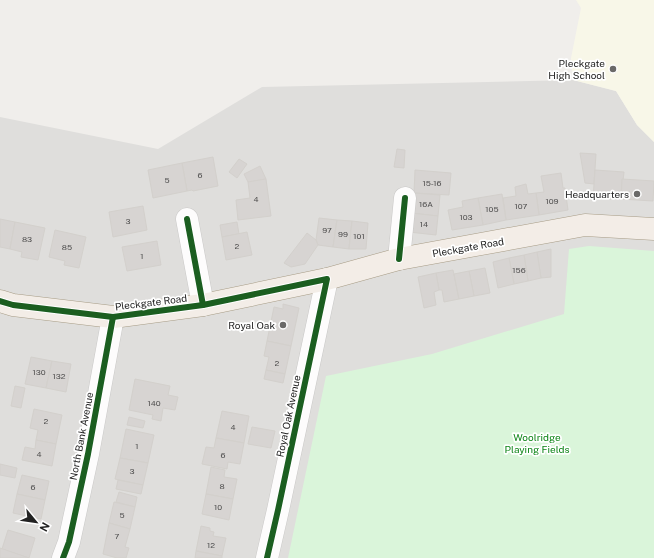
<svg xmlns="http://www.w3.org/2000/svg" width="654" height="558" viewBox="0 0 654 558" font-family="'Public Sans',sans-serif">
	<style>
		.residential { fill: #dfdedc }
		.education { fill: #f8f7e8 }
		.park { fill: #daf5da }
		.building { fill: #d7d4d2; stroke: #d3d0cc }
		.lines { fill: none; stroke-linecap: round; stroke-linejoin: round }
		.minor-casing { stroke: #c9c8c7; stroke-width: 23 }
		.major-casing { stroke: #a79c86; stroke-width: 23 }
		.minor { stroke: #fdfcfc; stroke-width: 22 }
		.major { stroke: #f3ede7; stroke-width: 22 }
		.cycleway-casing { stroke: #fff; stroke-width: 8 }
		.cycleway { stroke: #1b5e20; stroke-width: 6 }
		.poi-dot { fill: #6a6968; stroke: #fff; stroke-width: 1.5 }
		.labels { text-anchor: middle; stroke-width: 3.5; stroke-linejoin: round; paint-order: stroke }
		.number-label { font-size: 8px; fill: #4f4e4e }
		.poi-label { font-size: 10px; fill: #222; stroke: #fff; text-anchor: end }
		.street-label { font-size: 10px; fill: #222; stroke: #fff }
		.park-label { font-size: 10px; fill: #0c8416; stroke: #fff }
	</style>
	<rect width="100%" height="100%" fill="#f0eeeb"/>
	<polygon class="residential" points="573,80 616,91 637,125 654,142 654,558 0,558 0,117 158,149 262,87"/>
	<polygon class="education" points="576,0 654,0 654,142 637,125 616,91 573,80 571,58 581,8"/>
	<polygon class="park" points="589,246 654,251 654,558 288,558 326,376 432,354 564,314 569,249"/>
	<g class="building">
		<polygon points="397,149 405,150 404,168 394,167"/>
		<polygon points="580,153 596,154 594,184 585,183"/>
		<polygon points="213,157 218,186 193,191 192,190 187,191 182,163"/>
		<polygon points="239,159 247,164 237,178 229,172"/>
		<polygon points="182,163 187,191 153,198 148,170"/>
		<polygon points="260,166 266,179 248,182 244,174"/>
		<polygon points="415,170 451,173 449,195 414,193"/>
		<polygon points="595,170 624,172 621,199 593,199"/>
		<polygon points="561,173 563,188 565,188 568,210 539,215 536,193 544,192 541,176"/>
		<polygon points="266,179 271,216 238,220 236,200 250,198 248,182"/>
		<polygon points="622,179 654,181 653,201 621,199"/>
		<polygon points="526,184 528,194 536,193 539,215 506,220 503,198 516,196 515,187"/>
		<polygon points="414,193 440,195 438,216 411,213"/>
		<polygon points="502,194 506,220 483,225 478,198"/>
		<polygon points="478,198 483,225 452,230 448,210 463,207 462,201"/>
		<polygon points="143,206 147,230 113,237 109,212"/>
		<polygon points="411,213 438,216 436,235 409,232"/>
		<polygon points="319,218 337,220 333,247 318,245 316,240"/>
		<polygon points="0,219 15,222 10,249 0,247"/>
		<polygon points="337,220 352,221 349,249 333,247"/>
		<polygon points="352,221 368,223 366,249 349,249"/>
		<polygon points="15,222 45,228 38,260 21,257 22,252 10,249"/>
		<polygon points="237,222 239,234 222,237 220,225"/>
		<polygon points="55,230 86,237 79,268 64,265 65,261 49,257"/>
		<polygon points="247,232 252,255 226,260 222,237"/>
		<polygon points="307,233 316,240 318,245 305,264 291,267 284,263"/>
		<polygon points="157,241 161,265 127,271 122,247"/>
		<polygon points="551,249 551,277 541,278 537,252"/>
		<polygon points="537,252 541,278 528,281 524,255"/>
		<polygon points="524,255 528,281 514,284 509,258"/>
		<polygon points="509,258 514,284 498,288 493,262"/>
		<polygon points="485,268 490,293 474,296 469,271"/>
		<polygon points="453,270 459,299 444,302 442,290 439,290 436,273"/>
		<polygon points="469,271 474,296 459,299 454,274"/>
		<polygon points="436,273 439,290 434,292 436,305 424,308 418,277"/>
		<polygon points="283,304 299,308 291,346 267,341 274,307 283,309"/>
		<polygon points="267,341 291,346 285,374 266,370 269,357 264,356"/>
		<polygon points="31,357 52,361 46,388 25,384"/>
		<polygon points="52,361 71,364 66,392 46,388"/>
		<polygon points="266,370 285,374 283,383 264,379"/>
		<polygon points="135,379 170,386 168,395 178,397 175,410 163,408 161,421 152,419 153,415 129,410"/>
		<polygon points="15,386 25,388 21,408 11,406"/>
		<polygon points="34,409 62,415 56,444 36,440 38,430 30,428"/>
		<polygon points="222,411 249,416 244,443 216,438"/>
		<polygon points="129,417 145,421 143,428 127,425"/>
		<polygon points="252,427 275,431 271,448 248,444"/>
		<polygon points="126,429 154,435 148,463 120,458"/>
		<polygon points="216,438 244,443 240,464 228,462 227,469 202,464 206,447 214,448"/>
		<polygon points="36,440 56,444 52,466 22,460 25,447 35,449"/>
		<polygon points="120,458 148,463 143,485 115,479"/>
		<polygon points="0,464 17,468 15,478 0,475"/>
		<polygon points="211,467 225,470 224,477 237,479 233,499 206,494"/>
		<polygon points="22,475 49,481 45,500 17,494"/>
		<polygon points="118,480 143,485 141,494 116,489"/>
		<polygon points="119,492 137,497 135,507 116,502"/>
		<polygon points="17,494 45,500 41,519 13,513"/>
		<polygon points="206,494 233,499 229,520 202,514"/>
		<polygon points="114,502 135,507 130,529 109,523"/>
		<polygon points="109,523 130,529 125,547 129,548 126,558 117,558 103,554"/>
		<polygon points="201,526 210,528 210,531 214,532 213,536 226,538 222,556 196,551"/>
		<polygon points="8,530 35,538 29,558 2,549"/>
		<polygon points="0,548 29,558 0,558"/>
		<polygon points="196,551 222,556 222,558 195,558"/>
	</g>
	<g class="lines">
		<g class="minor-casing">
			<g id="minor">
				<polyline points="187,219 203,305"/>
				<polyline points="399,259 405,198"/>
				<polyline points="63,558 69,542 88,454 113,317"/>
				<polyline points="267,558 278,510 327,279"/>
			</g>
		</g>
		<g class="major-casing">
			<polyline id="major" points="0,301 13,305 113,317 203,305 327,279 399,259 585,225 654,229"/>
		</g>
		<use href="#minor" class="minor"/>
		<use href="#major" class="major"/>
		<g class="cycleway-casing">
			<g id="cycleway">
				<polyline points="187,219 203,305"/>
				<polyline points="399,259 405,198"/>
				<polyline points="0,301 13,305 113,317 203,305 327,279 278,510 267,558"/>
				<polyline points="63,558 69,542 88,454 113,317"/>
			</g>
		</g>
		<use href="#cycleway" class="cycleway"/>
	</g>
	<g class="poi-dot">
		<circle cx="613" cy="69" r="4"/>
		<circle cx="637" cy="194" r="4"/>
		<circle cx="283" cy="325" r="4"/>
	</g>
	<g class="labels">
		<g class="number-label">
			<text x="200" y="178">6</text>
			<text x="167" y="183">5</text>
			<text x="432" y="186">15-16</text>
			<text x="256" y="202">4</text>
			<text x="552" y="204">109</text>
			<text x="426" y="207">16A</text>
			<text x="521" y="209">107</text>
			<text x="492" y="212">105</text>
			<text x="466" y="220">103</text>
			<text x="128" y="224">3</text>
			<text x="424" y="227">14</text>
			<text x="327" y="233">97</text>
			<text x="343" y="237">99</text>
			<text x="359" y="239">101</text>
			<text x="27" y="242">83</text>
			<text x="237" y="249">2</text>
			<text x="67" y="250">85</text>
			<text x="142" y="259">1</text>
			<text x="519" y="273">156</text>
			<text x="277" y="366">2</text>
			<text x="39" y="375">130</text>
			<text x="59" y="379">132</text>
			<text x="154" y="406">140</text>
			<text x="46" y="424">2</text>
			<text x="233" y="430">4</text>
			<text x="137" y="449">1</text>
			<text x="39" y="457">4</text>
			<text x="223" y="458">6</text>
			<text x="132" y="474">3</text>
			<text x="222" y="489">8</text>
			<text x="33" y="490">6</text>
			<text x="218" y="510">10</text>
			<text x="122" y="518">5</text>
			<text x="117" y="539">7</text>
			<text x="211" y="548">12</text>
		</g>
		<g class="poi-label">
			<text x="605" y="67">Pleckgate<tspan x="605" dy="12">High School</tspan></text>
			<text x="629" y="198">Headquarters</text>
			<text x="275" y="329">Royal Oak</text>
		</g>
		<g class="street-label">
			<text transform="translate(468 247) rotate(-10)" y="4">Pleckgate Road</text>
			<text transform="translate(151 302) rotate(-7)" y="4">Pleckgate Road</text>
			<text transform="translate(288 416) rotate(-78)" y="4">Royal Oak Avenue</text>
			<text transform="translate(81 436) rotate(-79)" y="4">North Bank Avenue</text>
		</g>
		<g class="park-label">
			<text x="537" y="441">Woolridge<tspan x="537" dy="12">Playing Fields</tspan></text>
		</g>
	</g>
	<g transform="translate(36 522) rotate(119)" stroke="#ffffff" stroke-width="3" paint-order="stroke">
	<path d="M0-3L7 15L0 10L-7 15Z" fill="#222222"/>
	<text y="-6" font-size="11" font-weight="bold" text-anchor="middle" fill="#222222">N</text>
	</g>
</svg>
